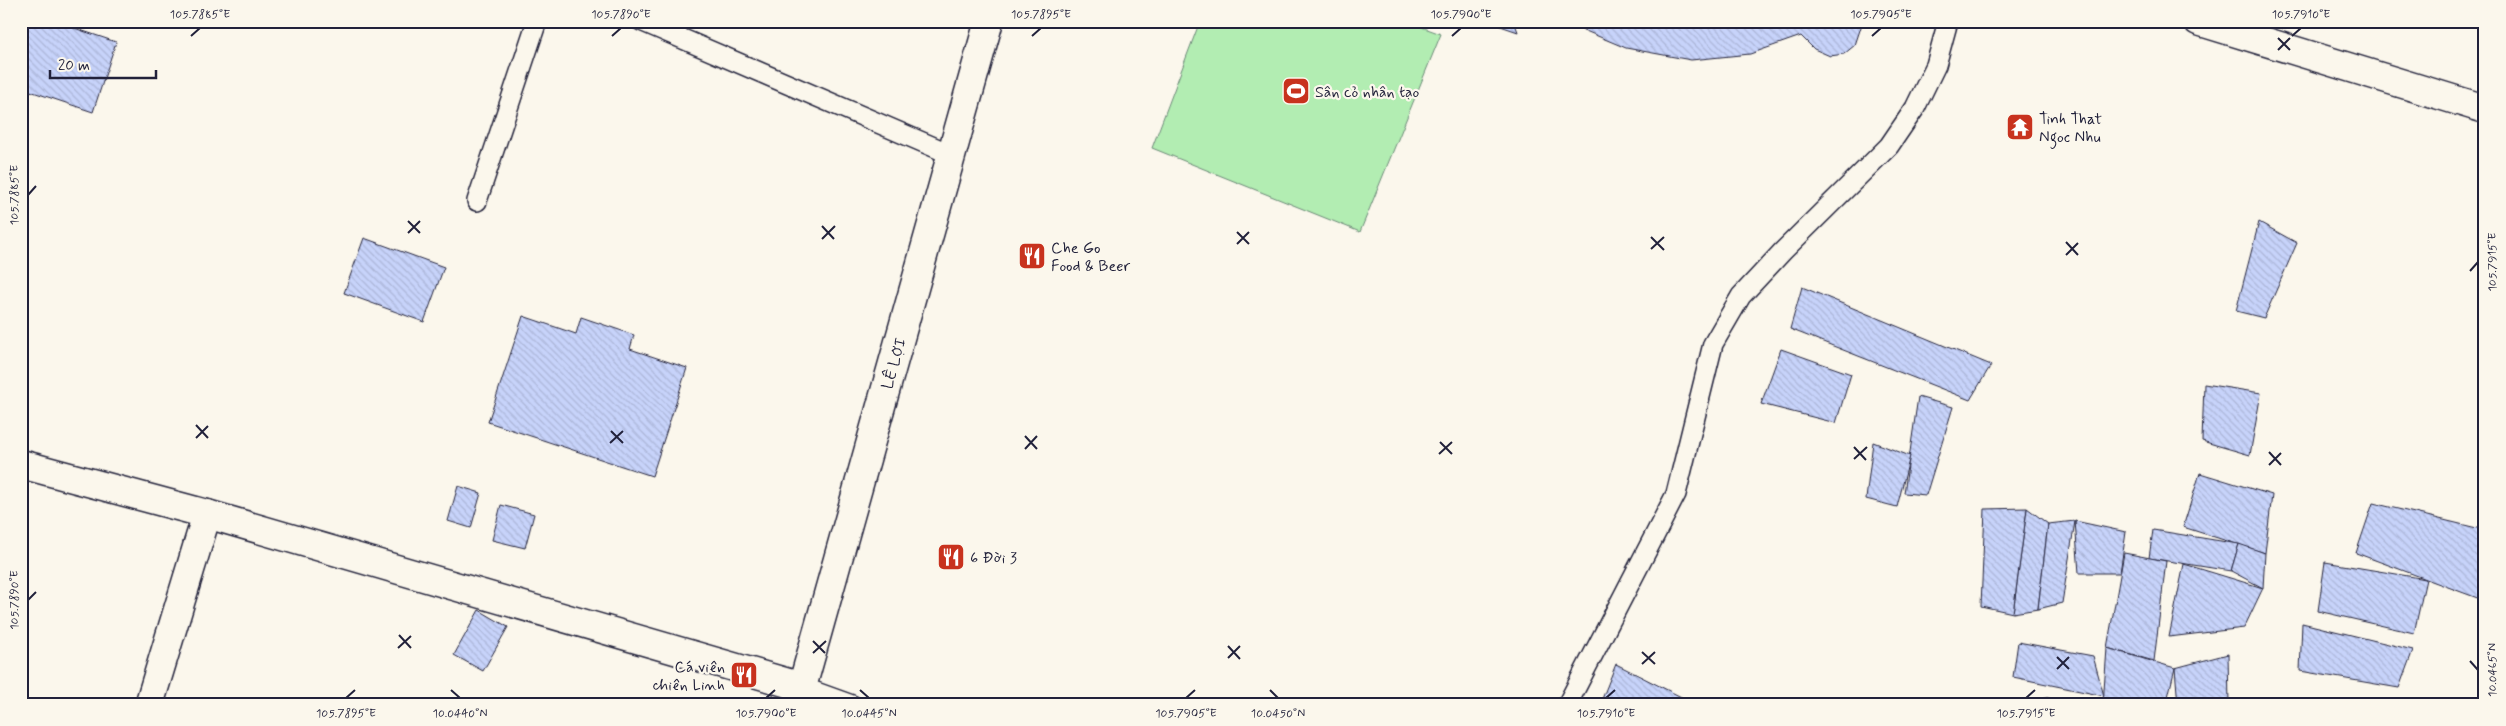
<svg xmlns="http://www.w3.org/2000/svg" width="2506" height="726" viewBox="0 0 2506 726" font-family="Mynerve,sans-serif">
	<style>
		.pitch { fill: #b2edb2; stroke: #6a8876 }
		.building { fill: url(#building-back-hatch); stroke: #22223b }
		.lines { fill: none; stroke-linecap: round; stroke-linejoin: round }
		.service-casing { stroke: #22223b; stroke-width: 22 }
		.minor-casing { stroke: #22223b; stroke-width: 31 }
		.tertiary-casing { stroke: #22223b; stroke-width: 31 }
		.service { stroke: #fbf7ec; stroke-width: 19 }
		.minor { stroke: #fbf7ec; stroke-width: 28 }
		.tertiary { stroke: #fbf7ec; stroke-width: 28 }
		.ticks { fill: none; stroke: #22223b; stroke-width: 2 }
		.labels { text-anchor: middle; stroke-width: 4.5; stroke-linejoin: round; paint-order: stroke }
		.poi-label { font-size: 16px; fill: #22223b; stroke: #fbf7ec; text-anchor: start }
		.street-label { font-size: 16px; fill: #22223b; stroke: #fbf7ec }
		.neatline { fill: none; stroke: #22223b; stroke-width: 2 }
		.ticks-label { font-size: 12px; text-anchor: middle; fill: #22223b }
	</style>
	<defs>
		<pattern id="building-back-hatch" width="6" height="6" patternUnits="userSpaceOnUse" patternTransform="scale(1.25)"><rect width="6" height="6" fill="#c7d3fa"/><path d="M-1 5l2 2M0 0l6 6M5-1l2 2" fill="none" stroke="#abb5d7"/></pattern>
	</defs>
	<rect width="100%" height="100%" fill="#fbf7ec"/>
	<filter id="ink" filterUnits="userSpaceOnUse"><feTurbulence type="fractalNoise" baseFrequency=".02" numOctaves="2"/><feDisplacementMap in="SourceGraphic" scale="10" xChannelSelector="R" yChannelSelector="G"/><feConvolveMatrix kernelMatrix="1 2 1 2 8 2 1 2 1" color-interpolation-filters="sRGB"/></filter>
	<g filter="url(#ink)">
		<polygon class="pitch" points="1200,21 1405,21 1441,34 1360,232 1152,148"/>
		<g class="building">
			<polygon points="29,21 53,21 116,42 93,112 21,88 21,45"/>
			<polygon points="1486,21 1514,21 1518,32"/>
			<polygon points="1562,21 1858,21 1861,27 1855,45 1844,54 1830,56 1814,49 1801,36 1750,54 1691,60 1626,48"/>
			<polygon points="2259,222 2297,243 2264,318 2236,311"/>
			<polygon points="364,238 444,267 424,322 344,293"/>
			<polygon points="1802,287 1991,365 1970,400 1790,329"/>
			<polygon points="523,316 576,334 581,317 634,335 630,349 687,368 652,476 488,422"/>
			<polygon points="1781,349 1851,374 1836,423 1761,404"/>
			<polygon points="2204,384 2261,393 2250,455 2202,441"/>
			<polygon points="1918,397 1953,407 1926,495 1904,493"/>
			<polygon points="1873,442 1910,456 1897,507 1866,499"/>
			<polygon points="2200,473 2272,495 2265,553 2183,527"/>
			<polygon points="458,486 481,493 471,528 448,521"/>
			<polygon points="2373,503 2485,530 2483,600 2356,553"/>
			<polygon points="501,505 534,514 525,548 492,540"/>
			<polygon points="2027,508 2048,524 2038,609 2013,613"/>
			<polygon points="2027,508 2013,613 1981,606 1985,509"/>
			<polygon points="2075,521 2126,532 2120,573 2079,573"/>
			<polygon points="2075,521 2062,603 2038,609 2048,524"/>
			<polygon points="2153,530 2239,544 2231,571 2149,558"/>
			<polygon points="2239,544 2265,553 2263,588 2231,571"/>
			<polygon points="2124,553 2166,561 2154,661 2107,648"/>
			<polygon points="2325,562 2426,579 2414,633 2318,611"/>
			<polygon points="2184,564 2263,588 2244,628 2169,637"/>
			<polygon points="479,610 508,627 483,671 454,655"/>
			<polygon points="2302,623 2413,650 2399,688 2300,671"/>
			<polygon points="2018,642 2093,656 2104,696 2013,677"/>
			<polygon points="2107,648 2175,668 2166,705 2103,705"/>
			<polygon points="2228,654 2229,705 2178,705 2175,668"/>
			<polygon points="1616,664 1697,705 1600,704"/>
			<polygon points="2044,697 2077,705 2043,705"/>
		</g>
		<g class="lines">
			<g class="service-casing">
				<g id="service">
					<polyline points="641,21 950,154"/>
					<polyline points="477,201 537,21"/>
					<polyline points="802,687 852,705"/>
					<polyline points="1567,705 1676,494 1713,344 1741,296 1783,251 1889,146 1915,108 1936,65 1948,21"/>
				</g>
			</g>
			<g class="minor-casing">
				<g id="minor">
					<polyline points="2198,21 2485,109"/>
					<polyline points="21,464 207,514 802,687"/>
					<polyline points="149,705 207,514"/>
				</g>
			</g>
			<g class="tertiary-casing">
				<g id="tertiary">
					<path id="s1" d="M797,705l192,-684"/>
				</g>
			</g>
			<use href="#service" class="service"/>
			<use href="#minor" class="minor"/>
			<use href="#tertiary" class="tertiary"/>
		</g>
	</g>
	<path class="ticks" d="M191,36l9,-8M612,36l9,-8M1032,36l9,-8M1452,36l9,-8M1872,36l9,-8M2292,36l9,-8M2278,38l12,12M2278,50l12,-12M28,195l8,-9M408,221l12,12M822,226l12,13M1237,232l12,12M408,233l12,-12M1651,237l13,13M822,239l13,-13M2066,242l12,13M1237,244l12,-12M1651,249l13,-12M2066,255l12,-12M2470,271l8,-9M196,425l12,13M611,431l12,12M1025,436l12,13M196,438l12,-12M1440,442l12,12M610,443l13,-12M1854,447l12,13M1025,449l12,-13M2269,452l12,13M1439,454l13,-12M1854,459l13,-12M2269,465l12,-12M28,600l8,-8M399,635l12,13M813,641l12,12M1228,646l12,13M398,648l13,-12M1642,652l13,12M813,653l13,-12M2057,657l12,12M1228,658l12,-12M2470,661l8,9M1642,664l13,-12M2057,669l12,-12M451,690l9,8M860,690l9,8M1270,690l8,8M346,698l9,-8M766,698l9,-8M1186,698l9,-8M1606,698l9,-8M2026,698l9,-8"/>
	<defs>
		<g id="stadium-square" transform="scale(1.4375)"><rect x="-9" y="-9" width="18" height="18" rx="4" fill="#c8321e" stroke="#fbf7ec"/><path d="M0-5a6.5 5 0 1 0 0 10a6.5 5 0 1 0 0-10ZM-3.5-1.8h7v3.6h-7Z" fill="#fff"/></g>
		<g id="temple-square" transform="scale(1.4375)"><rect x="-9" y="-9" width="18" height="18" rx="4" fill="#c8321e" stroke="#fbf7ec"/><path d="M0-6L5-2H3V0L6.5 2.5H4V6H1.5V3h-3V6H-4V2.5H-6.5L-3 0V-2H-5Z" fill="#fff"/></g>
		<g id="restaurant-square" transform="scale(1.4375)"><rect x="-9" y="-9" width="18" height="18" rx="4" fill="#c8321e" stroke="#fbf7ec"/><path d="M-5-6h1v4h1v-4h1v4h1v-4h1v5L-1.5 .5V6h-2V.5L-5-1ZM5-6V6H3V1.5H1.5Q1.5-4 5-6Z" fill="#fff"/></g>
	</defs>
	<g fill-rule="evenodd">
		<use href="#stadium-square" x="1296" y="91"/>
		<use href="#temple-square" x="2020" y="127"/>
		<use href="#restaurant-square" x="1032" y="256"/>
		<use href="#restaurant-square" x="951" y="557"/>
		<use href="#restaurant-square" x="744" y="675"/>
	</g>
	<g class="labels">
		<g class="poi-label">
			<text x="1315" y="97">Sân cỏ nhân tạo</text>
			<text x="2039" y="124">Tinh That<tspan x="2039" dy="18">Ngoc Nhu</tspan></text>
			<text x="1051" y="253">Che Go<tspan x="1051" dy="18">Food &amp; Beer</tspan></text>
			<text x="970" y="563">6 Đời 3</text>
			<text x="725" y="672" text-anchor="end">Cá viên<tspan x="725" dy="18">chiên Linh</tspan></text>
		</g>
		<g class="street-label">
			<text dy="6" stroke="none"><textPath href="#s1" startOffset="355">LÊ LỢI</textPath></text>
		</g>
	</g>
	<rect width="2506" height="726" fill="none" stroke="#fbf7ec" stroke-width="55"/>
	<path d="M50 70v8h106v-8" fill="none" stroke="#22223b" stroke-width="2.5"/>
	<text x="58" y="70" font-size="15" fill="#22223b" stroke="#fbf7ec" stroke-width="4" paint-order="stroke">20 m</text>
	<rect x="28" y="28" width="2450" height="670" class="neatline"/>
	<g class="ticks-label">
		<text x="200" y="18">105.7885°E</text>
		<text x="621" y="18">105.7890°E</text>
		<text x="1041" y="18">105.7895°E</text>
		<text x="1461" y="18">105.7900°E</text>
		<text x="1881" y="18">105.7905°E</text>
		<text x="2301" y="18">105.7910°E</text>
		<text transform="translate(14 195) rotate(-90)" y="4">105.7885°E</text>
		<text transform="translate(2492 262) rotate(-90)" y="4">105.7915°E</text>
		<text transform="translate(14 600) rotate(-90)" y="4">105.7890°E</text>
		<text transform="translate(2492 670) rotate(-90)" y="4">10.0465°N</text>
		<text x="346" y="717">105.7895°E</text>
		<text x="460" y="717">10.0440°N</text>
		<text x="766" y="717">105.7900°E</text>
		<text x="869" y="717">10.0445°N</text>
		<text x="1186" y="717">105.7905°E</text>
		<text x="1278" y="717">10.0450°N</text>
		<text x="1606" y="717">105.7910°E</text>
		<text x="2026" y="717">105.7915°E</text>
	</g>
</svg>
